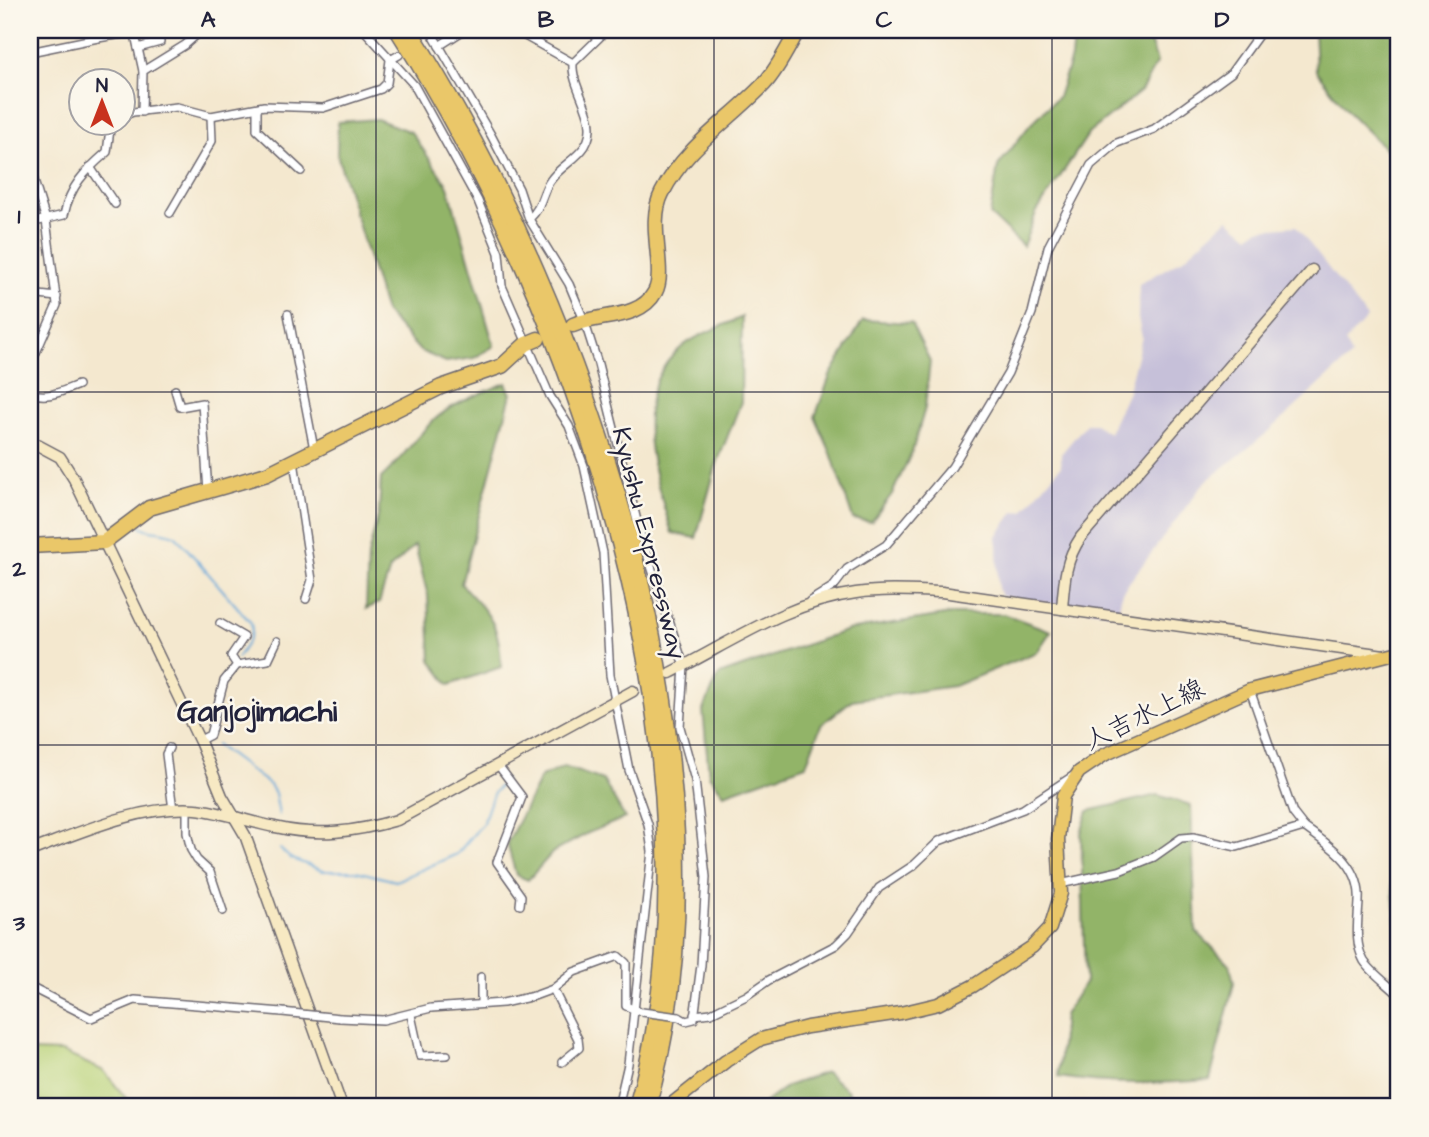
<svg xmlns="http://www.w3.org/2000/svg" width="1429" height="1137" viewBox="0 0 1429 1137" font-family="'Architects Daughter','Klee One',sans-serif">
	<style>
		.industrial { fill: #c6c0d9 }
		.green { fill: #b8d277; stroke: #6d7a59; stroke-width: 2 }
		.forest { fill: #92b468; stroke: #5a6b52; stroke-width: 2 }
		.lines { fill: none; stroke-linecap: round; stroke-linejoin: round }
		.stream { stroke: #63a6d8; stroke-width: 2 }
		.street-casing { stroke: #6c676f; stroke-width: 10 }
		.secondary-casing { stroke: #6c676f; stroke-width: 13 }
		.primary-casing { stroke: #6c676f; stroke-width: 15 }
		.highway-casing { stroke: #6c676f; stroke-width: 17 }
		.street { stroke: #fff; stroke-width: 7 }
		.secondary { stroke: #f7e9c3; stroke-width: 10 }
		.primary { stroke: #eac769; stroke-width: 12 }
		.highway { stroke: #eac769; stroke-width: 14 }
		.street-bridge-casing { stroke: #6c676f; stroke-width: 10; stroke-linecap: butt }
		.street-bridge { stroke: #fff; stroke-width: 7 }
		.grid { fill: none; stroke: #22223b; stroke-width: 2; stroke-opacity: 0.55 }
		.labels { text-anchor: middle; stroke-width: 5; stroke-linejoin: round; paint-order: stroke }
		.street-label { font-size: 26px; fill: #22223b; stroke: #fbf7ec }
		.quarter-label { font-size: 30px; font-weight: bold; fill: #22223b; stroke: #fbf7ec }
		.neatline { fill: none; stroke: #22223b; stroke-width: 2.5 }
		.grid-label { font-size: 23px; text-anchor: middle; font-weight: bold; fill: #22223b }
	</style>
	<rect width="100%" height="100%" fill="#fbf7ec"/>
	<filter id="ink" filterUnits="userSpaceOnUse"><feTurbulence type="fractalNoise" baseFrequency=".0143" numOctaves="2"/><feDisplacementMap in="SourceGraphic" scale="14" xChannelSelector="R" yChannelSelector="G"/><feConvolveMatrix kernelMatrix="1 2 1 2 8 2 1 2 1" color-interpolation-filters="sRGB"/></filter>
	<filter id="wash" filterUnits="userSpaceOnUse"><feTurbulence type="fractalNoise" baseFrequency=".00686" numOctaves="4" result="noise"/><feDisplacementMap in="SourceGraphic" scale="28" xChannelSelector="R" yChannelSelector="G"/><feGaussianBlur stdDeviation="1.57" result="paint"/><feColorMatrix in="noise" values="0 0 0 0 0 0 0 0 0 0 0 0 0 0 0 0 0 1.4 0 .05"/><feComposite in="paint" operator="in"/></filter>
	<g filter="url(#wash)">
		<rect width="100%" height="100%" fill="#f4e8cf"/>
		<polygon class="industrial" points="1228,219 1249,236 1259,229 1296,226 1367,318 1345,342 1351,356 1267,433 1204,483 1122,592 1118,614 1001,596 998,588 997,536 1014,512 1023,511 1061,466 1061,454 1086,424 1095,424 1109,433 1127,394 1142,337 1138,318 1139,284 1183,259"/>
		<polygon class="green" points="30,1051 62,1052 104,1071 133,1107 30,1107"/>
		<g class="forest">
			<polygon points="1074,30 1146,30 1157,62 1141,91 1089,133 1036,213 1023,246 990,215 998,166 1030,125 1058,97 1071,58"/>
			<polygon points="1314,30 1399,30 1399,162 1349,113 1316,71"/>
			<polygon points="377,119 411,132 448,186 494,346 474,358 446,362 420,351 385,312 337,154 338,122"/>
			<path d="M742,317l-1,85 -25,64 -20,72 -24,-5c-18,-58 -47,-141 11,-187 16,-13 41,-20 59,-29z"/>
			<polygon points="863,320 911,323 930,361 925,408 912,452 892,494 871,522 853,519 831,453 815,417 830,376"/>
			<path d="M506,383l5,11 -50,190c28,30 39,39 40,83l-52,18 -18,-25 -3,-64 -13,-51 -25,24 -11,34 -13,6 2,-53 11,-44 2,-34c20,-17 33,-39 52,-57 19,-18 49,-28 73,-38z"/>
			<polygon points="951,614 1004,614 1051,631 1037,652 954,686 852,700 821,725 806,765 724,794 709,775 703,710 719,675 848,630"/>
			<polygon points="564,767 603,780 625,818 588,833 553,852 528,880 516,875 507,843 541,777"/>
			<path d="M1157,795l34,10 5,126 34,34 4,18 -24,97c-52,4 -100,5 -152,-3l6,-62 21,-33 -4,-149 7,-22z"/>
			<path d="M1399,833v103c-6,-34 -11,-69 0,-103z"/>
			<polygon points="826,1072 849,1092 844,1107 759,1107 787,1086"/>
		</g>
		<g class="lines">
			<g class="stream">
				<path d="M138,524c11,10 25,4 38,12l75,87c4,12 -7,25 -14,35"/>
				<polyline points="216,745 270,785 275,793 279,815"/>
				<polyline points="280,849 290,858 323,871 356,871 396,881 457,854 483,823 493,794 505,780"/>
			</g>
		</g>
	</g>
	<g filter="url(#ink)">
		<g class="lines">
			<g class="street-casing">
				<g id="street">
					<polyline points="97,30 98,38 135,32"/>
					<polyline points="134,30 143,71"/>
					<polyline points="364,30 414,85 478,201 499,253 502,286 550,396 569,426 584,466 603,553 610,675 629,770 648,824 652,851 628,1064 618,1107"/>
					<polyline points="430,30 491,135 519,189 529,219 569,284 584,320 598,364 640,533 684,666 680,727 695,780 706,877 701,965 694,1019 686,1021 679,1017"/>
					<polyline points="514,30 573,63"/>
					<polyline points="439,46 464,30"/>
					<polyline points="138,48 160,42 158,30"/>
					<polyline points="30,52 98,38"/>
					<polyline points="257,108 257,130 301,171"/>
					<polyline points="142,112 143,71 185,45 202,30"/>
					<polyline points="122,116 133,112 177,107 211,116 264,106 323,108 381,89 387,83 390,60 399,55"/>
					<polyline points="90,167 115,204"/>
					<polyline points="30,168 46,220 57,305 30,366"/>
					<polyline points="170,213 212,141 211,116"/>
					<path d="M529,219c13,-11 12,-25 21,-38 9,-14 26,-21 35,-35 17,-27 -14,-55 -12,-83l34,-33"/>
					<path d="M30,223l34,-8c6,-29 21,-44 43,-63l4,-30"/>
					<polyline points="30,294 57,297"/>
					<polyline points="288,314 314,449"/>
					<polyline points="175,390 180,407 202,403 208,492"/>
					<path d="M30,393c18,6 30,-1 48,-8"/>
					<polyline points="294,461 312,580 306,599"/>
					<polyline points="810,601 834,586 847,569 886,545 952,467 1008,373 1032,313 1048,247 1091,165 1117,143 1154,129 1231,73 1262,30"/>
					<polyline points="220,623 244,637 231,656 237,665"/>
					<polyline points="200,740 210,735 224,681 237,665 268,660 277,641"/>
					<polyline points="169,748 166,754 173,810"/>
					<polyline points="498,765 522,797 497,862 521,896 520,905"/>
					<polyline points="187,810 187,833 191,850 197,860 210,872 223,911"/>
					<path d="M1304,827c26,19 58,38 55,75 -1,19 -5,41 5,59 8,12 25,24 35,34"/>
					<polyline points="1060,884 1119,871 1154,857 1181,838 1193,837 1237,847 1304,827 1293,813 1250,690"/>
					<polyline points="481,977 481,1004"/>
					<polyline points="30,987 91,1018 135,1000 282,1012"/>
					<polyline points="553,989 578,1039 579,1048 562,1062"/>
					<polyline points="411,1015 420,1056 447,1055"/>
					<polyline points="694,1015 711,1013 746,996 769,980 836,945 848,933 879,888 914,865 939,841 1023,809 1073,776"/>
					<polyline points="340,1018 383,1020 431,1008 503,1003 534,996 553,989 574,972 618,956 626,963 626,1006 638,1011"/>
				</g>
			</g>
			<g class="secondary-casing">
				<g id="secondary">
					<polyline points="30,441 60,457 74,479 201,744 222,796 245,835 342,1107"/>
					<path d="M1062,609c2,-27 3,-49 19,-72l231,-267"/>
					<path d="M670,673c60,-30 118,-71 186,-80 29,-4 57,-2 86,-1l442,63"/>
					<path d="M30,851c51,-19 110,-46 166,-42 27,3 53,13 79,18 43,10 80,5 122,-7l236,-129"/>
				</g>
			</g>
			<g class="primary-casing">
				<polyline id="primary" points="668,1107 726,1061 761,1039 807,1027 900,1013 938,1004 973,986 1032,947 1050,928 1061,893 1058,839 1063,796 1079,772 1104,755 1250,690 1399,652"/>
			</g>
			<g class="highway-casing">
				<g id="highway">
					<path d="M397,30c182,286 335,740 239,1077"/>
					<path d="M410,30c181,284 335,743 238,1077"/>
					<path d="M573,325c26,-11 67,-5 82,-33 12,-22 -9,-68 7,-99 23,-46 68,-73 102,-109 14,-15 24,-37 34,-54"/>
					<polyline points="30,546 104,542 149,508 267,474 441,387 502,366 526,344 538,339"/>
				</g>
			</g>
			<use href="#street" class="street"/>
			<use href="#secondary" class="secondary"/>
			<use href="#primary" class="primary"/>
			<use href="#highway" class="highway"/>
			<g class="street-bridge-casing">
				<g id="street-bridge">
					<polyline points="282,1012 340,1018"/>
					<polyline points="642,1012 679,1017"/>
				</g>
			</g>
			<use href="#street-bridge" class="street-bridge"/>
		</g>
	</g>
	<path class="grid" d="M376,30v1077M714,30v1077M1052,30v1077M30,392h1369M30,745h1369"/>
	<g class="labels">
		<g class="street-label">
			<text transform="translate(650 543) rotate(76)" y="9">Kyushu Expressway</text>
			<text transform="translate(1144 714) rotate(-26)" y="9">人吉水上線</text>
		</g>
		<g class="quarter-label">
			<text x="257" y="721">Ganjojimachi</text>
		</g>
	</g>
	<rect width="1429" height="1137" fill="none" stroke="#fbf7ec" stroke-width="77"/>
	<g transform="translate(102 102)"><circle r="33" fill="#fbf7ec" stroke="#a4a2a5" stroke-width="2"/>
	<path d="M0-5L12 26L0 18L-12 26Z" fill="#c8321e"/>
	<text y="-10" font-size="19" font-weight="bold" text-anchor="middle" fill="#22223b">N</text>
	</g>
	<rect x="38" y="38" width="1352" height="1060" class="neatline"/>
	<g class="grid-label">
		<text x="208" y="27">A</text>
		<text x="546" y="27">B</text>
		<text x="884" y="27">C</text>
		<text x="1222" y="27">D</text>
		<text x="19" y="223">1</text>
		<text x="19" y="576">2</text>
		<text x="19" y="930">3</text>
	</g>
</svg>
